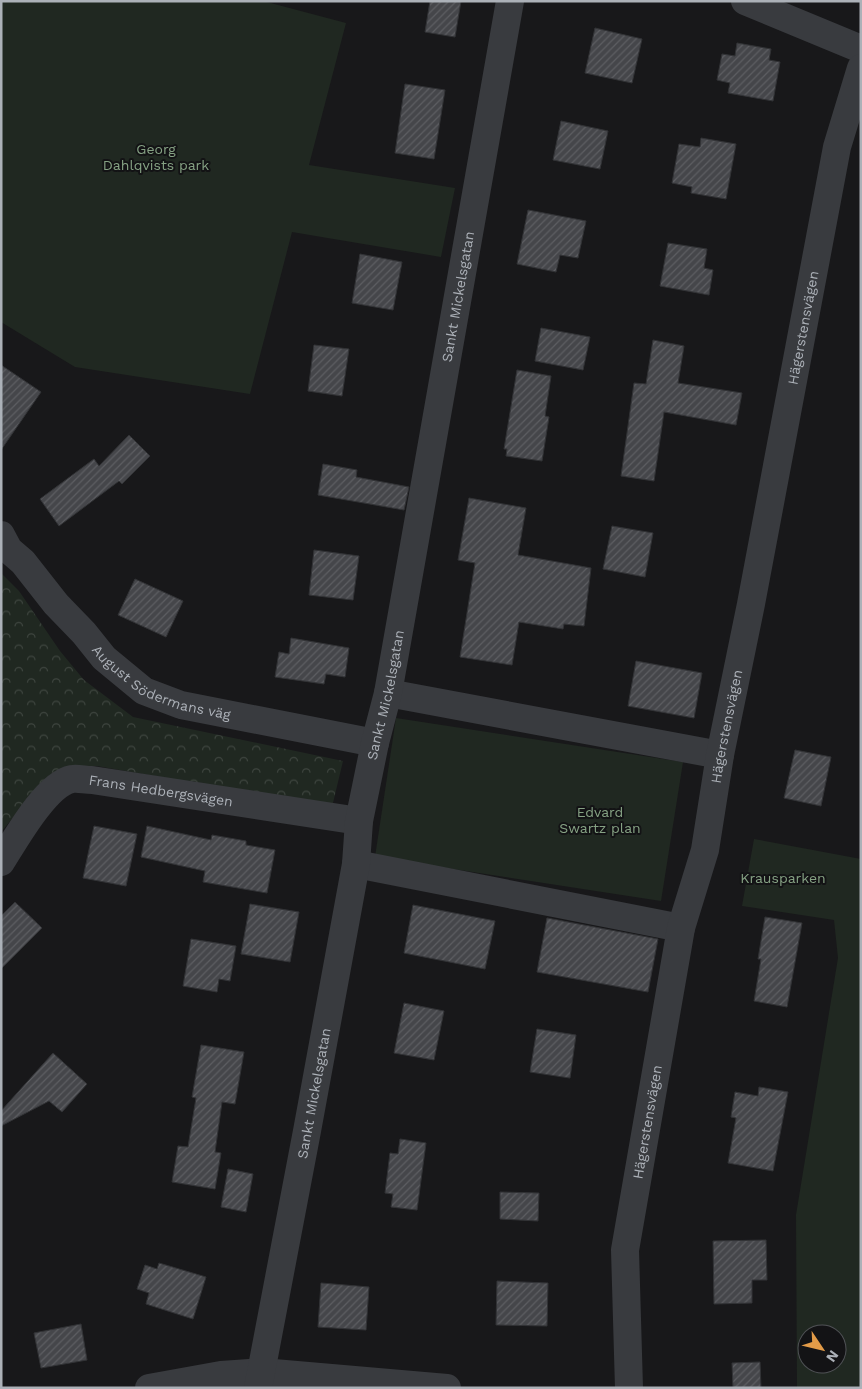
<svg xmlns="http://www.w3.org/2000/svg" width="862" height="1389" viewBox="0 0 862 1389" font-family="'Work Sans',sans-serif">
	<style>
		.forest { fill: url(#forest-crowns) }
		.park { fill: #202821; fill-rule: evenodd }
		.building { fill: url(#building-hatch); stroke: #323336 }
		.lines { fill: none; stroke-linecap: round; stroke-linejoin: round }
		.minor { stroke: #393b3f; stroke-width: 28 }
		.labels { text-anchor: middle; stroke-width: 4; stroke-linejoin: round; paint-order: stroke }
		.park-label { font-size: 14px; fill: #86a284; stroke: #131315 }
		.street-label { font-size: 14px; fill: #acb1b8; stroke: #131315 }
	</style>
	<defs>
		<pattern id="forest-crowns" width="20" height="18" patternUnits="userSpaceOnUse" patternTransform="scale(1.25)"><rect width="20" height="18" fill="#202821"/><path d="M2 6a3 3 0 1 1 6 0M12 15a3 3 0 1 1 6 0" fill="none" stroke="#3e453f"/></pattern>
		<pattern id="building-hatch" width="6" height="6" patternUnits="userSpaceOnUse" patternTransform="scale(1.25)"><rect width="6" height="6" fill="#45464a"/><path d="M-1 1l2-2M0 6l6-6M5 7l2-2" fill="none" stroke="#5d5e62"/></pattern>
	</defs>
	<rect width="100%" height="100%" fill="#18181a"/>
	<polygon class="forest" points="1,573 19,591 60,651 84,680 133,717 343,761 332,807 97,766 71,766 41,784 1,832"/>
	<g class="park">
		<polygon points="1,1 263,1 346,23 309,165 455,188 441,257 292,232 250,394 75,367 1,322"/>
		<polygon points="396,718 683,762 661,901 375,857"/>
		<path d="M754,839l107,20v529h-64l-1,-173 42,-257 -4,-38 -92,-14zM807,1334h30v30h-30z"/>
	</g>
	<g class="building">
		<polygon points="430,1 461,1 455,37 425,32"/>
		<polygon points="595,28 642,39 632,83 585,73"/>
		<polygon points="737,43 771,49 769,60 780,62 773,101 728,93 730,83 717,80 722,54 735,56"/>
		<polygon points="405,84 445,90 434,159 395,153"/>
		<polygon points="561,121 608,131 600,169 553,160"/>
		<polygon points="701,138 736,144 726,199 691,193 692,187 672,183 679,144 700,147"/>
		<polygon points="528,210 586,221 578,258 560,255 556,272 517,264"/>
		<polygon points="668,243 707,249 704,268 713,270 709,295 660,286"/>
		<polygon points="360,254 402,262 393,310 352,303"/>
		<polygon points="541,328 590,337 583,370 535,361"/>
		<polygon points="653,340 684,346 678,383 742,393 736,425 664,412 654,481 621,476 634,383 646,384"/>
		<polygon points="314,345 349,349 342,396 308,391"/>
		<polygon points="1,365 41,392 1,450"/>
		<polygon points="517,370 551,376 545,416 549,417 542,461 506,456 507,449 504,449"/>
		<polygon points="129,435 150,456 122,484 119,481 59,526 40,499 94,459 99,466"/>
		<polygon points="323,464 357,470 356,477 409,487 404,510 318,495"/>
		<polygon points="469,498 526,508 518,555 591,568 584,626 564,624 563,629 519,622 512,665 460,657 475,563 458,560"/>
		<polygon points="612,526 653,533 645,577 603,569"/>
		<polygon points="314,550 359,556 353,600 309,595"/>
		<polygon points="135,579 183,601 166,637 118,615"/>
		<polygon points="291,638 349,648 345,677 326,674 324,684 275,677 279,652 289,654"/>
		<polygon points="636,661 702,673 694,718 628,706"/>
		<polygon points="795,750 831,757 821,806 784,798"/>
		<polygon points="94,826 137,834 126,886 83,878"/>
		<polygon points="147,826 211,840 212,835 246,841 246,845 275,850 267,893 203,882 205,871 141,857"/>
		<polygon points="15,902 42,928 1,969 1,916"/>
		<polygon points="250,904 299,912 290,962 241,954"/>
		<polygon points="413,905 495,921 485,969 404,953"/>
		<polygon points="765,917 802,923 787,1007 754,1001 761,959 758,959"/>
		<polygon points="547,918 658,939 648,992 537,972"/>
		<polygon points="191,939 236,946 230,981 219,979 217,992 183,986"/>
		<polygon points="404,1003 444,1011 434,1060 394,1053"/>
		<polygon points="537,1029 576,1035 570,1078 530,1072"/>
		<polygon points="201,1045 244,1052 235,1104 222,1102 215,1152 221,1153 215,1189 172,1182 178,1146 188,1147 196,1098 192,1097"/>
		<polygon points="53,1053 87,1084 62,1112 49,1101 1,1126 1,1111"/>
		<polygon points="759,1087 788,1092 773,1171 728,1163 736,1118 731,1117 735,1092 758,1096"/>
		<polygon points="400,1139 426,1143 417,1210 391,1207 393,1194 385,1193 390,1153 398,1154"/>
		<polygon points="228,1169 253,1174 246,1212 221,1207"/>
		<polygon points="500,1192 539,1193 538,1221 500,1219"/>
		<polygon points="766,1240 767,1280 752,1280 752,1303 714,1304 713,1241"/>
		<polygon points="159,1263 206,1277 193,1319 146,1304 149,1293 137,1289 145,1265 157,1269"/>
		<polygon points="497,1281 548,1283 547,1326 496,1325"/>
		<polygon points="321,1283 369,1287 366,1330 318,1327"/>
		<polygon points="81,1324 87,1360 41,1368 34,1333"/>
		<polygon points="760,1362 761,1388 733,1388 732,1363"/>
	</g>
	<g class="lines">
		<g class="minor">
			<polyline points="745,1 861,49"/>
			<path id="s1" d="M1,535l8,15 14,12 33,42 28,29 20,25 40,33 37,14 194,38"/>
			<polyline points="388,693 720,755"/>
			<path id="s2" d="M1,862c14,-22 45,-78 71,-83 6,-1 13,1 20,1l267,41"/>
			<polyline points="356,864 681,928"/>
			<polyline points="149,1388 221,1375 262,1372 447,1388"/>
			<path id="s3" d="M258,1388l49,-257 49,-267 3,-43 16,-78 13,-50 122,-692"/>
			<path id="s4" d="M629,1388l-4,-138 56,-322 24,-78 15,-95 31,-151 86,-457 24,-79"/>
		</g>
	</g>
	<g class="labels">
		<g class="park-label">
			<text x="156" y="154">Georg<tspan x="156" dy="16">Dahlqvists park</tspan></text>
			<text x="600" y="817">Edvard<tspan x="600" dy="16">Swartz plan</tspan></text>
			<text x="783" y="883">Krausparken</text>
		</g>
		<g class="street-label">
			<text dy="5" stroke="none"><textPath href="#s3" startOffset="1110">Sankt Mickelsgatan</textPath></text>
			<text dy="5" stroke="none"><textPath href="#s4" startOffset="1078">Hägerstensvägen</textPath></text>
			<text dy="5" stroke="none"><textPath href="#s1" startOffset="225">August Södermans väg</textPath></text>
			<text dy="5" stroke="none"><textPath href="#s3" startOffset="705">Sankt Mickelsgatan</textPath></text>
			<text dy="5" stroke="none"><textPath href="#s4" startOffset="672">Hägerstensvägen</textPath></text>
			<text dy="5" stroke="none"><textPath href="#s2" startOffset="201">Frans Hedbergsvägen</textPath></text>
			<text dy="5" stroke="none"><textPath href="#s3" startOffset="300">Sankt Mickelsgatan</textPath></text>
			<text dy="5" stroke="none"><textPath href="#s4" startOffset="268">Hägerstensvägen</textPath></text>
		</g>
	</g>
	<rect width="862" height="1389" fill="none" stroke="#acb1b8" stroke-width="5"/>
	<g transform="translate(822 1349) rotate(125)"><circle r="24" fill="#131315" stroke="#505256"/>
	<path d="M0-4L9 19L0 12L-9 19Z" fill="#e29b48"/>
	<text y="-8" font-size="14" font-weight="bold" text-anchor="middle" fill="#acb1b8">N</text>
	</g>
</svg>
